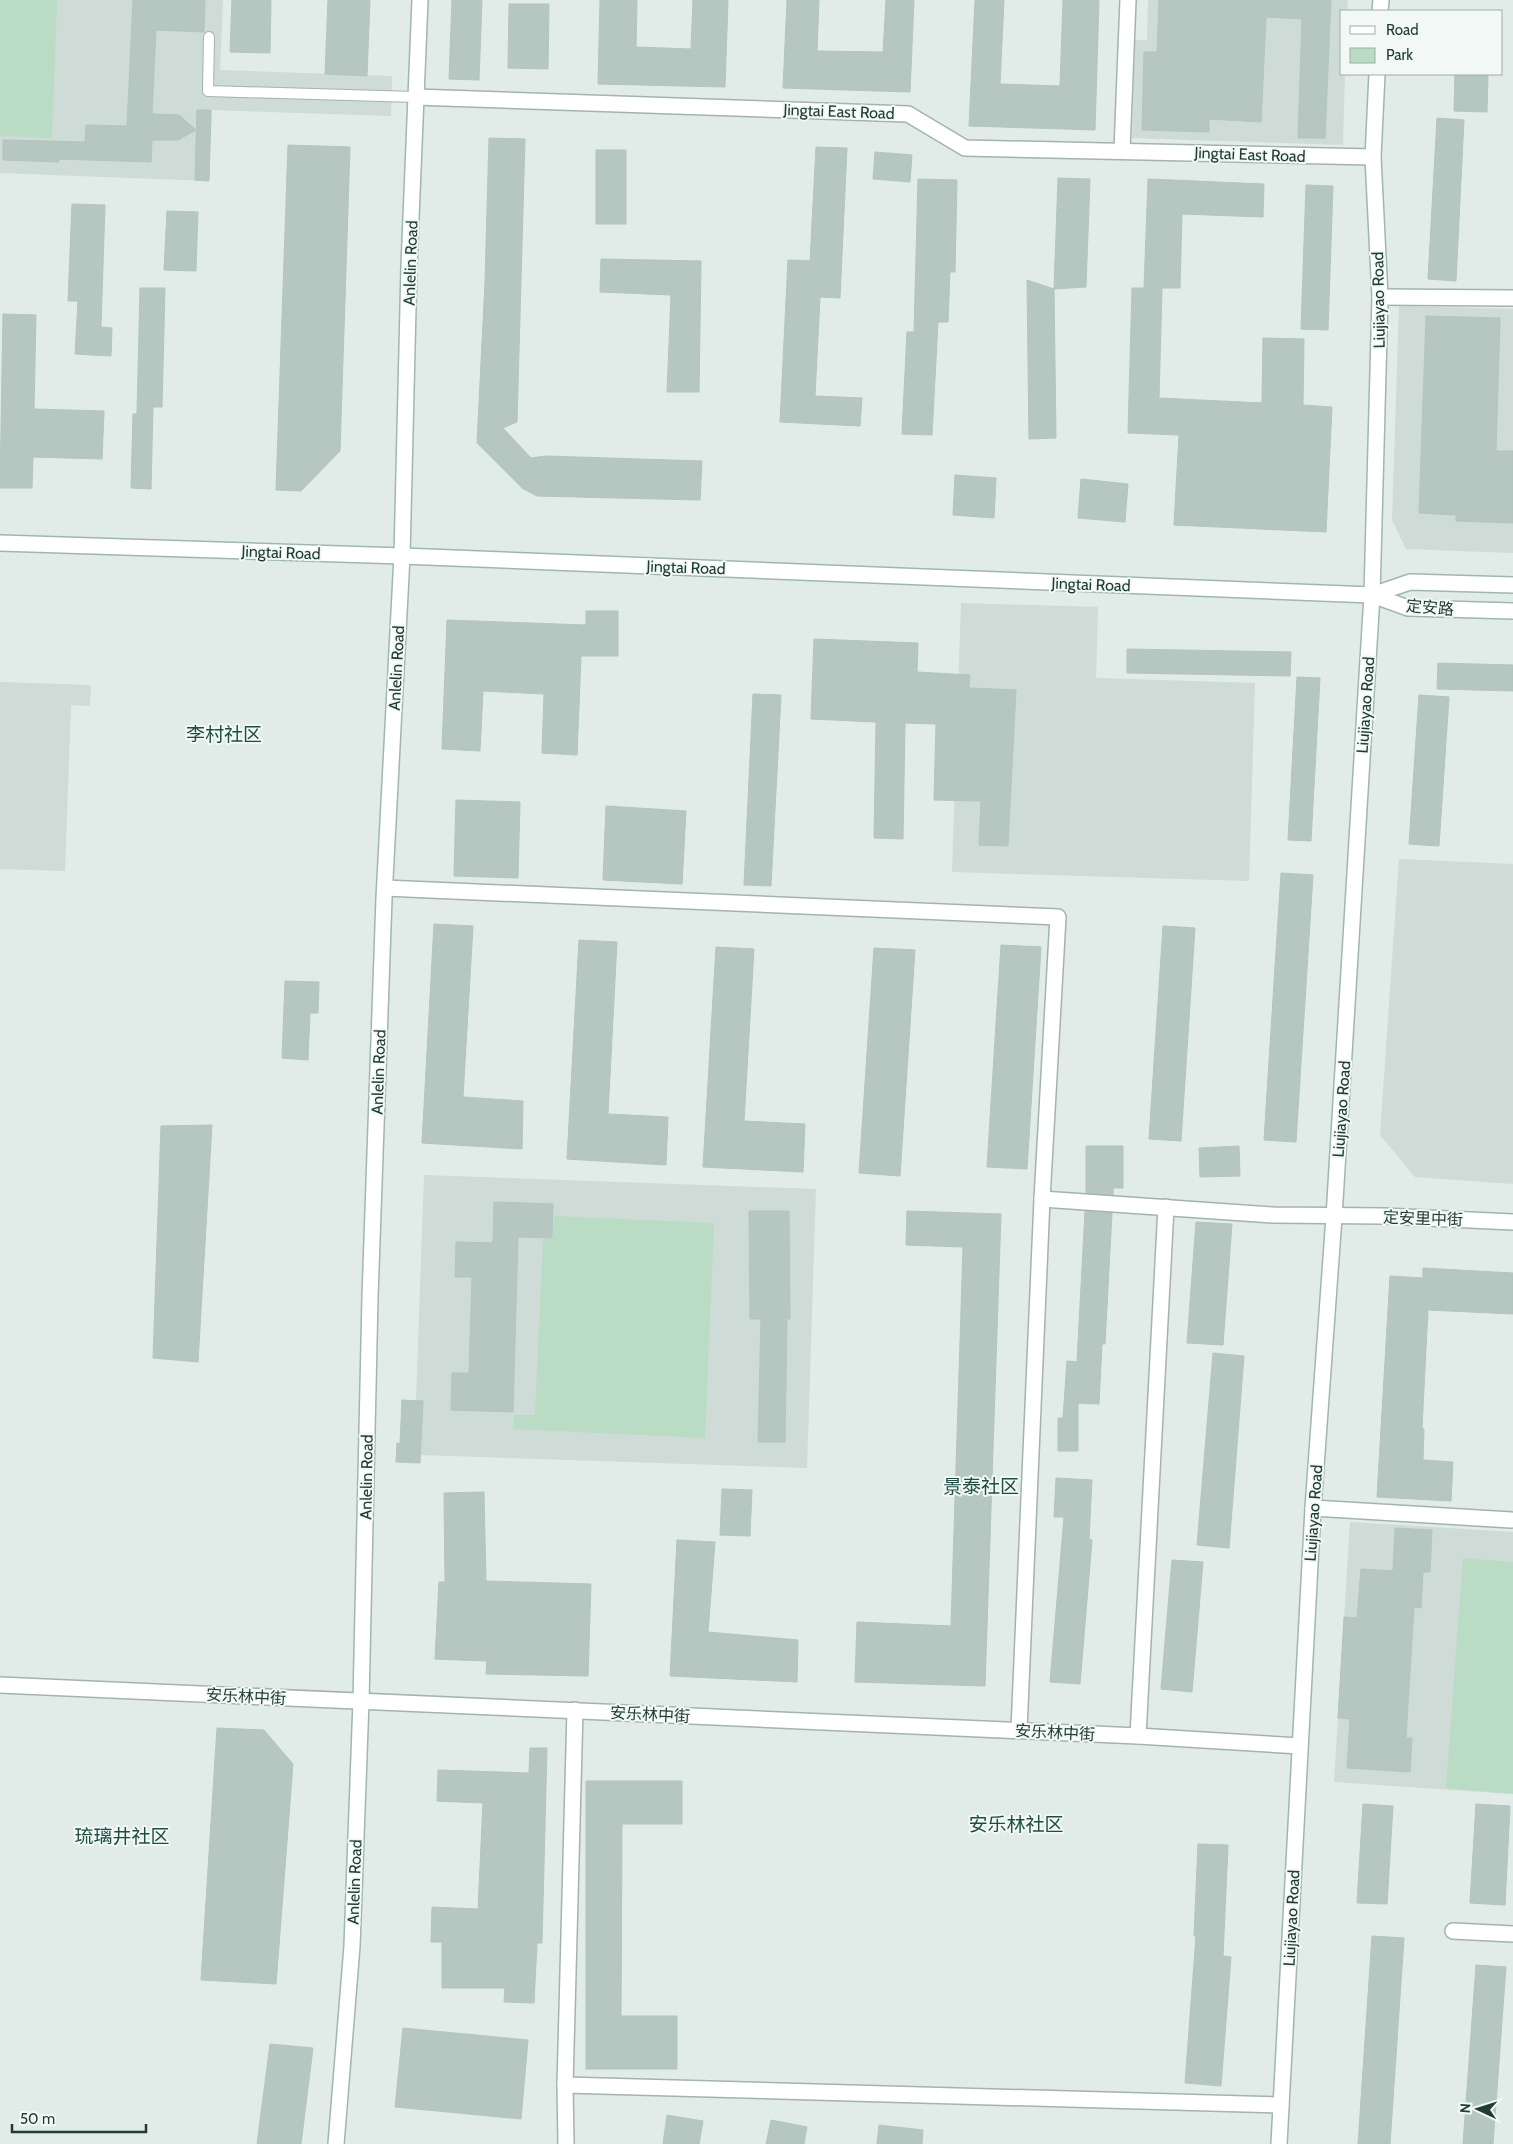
<svg xmlns="http://www.w3.org/2000/svg" width="1513" height="2144" viewBox="0 0 1513 2144" font-family="Cabin,'Noto Sans SC',sans-serif">
	<style>
		.built { fill: #cfdbd6 }
		.green { fill: #badcc4 }
		.building { fill: #b6c6c0; stroke: #b3c5be }
		.lines { fill: none; stroke-linecap: round; stroke-linejoin: round }
		.lane-casing { stroke: #a4b3ae; stroke-width: 12 }
		.street-casing { stroke: #a4b3ae; stroke-width: 18 }
		.secondary-casing { stroke: #9fb7af; stroke-width: 18 }
		.lane { stroke: #fff; stroke-width: 10 }
		.street { stroke: #fff; stroke-width: 15 }
		.secondary { stroke: #fff; stroke-width: 15 }
		.labels { text-anchor: middle; stroke-width: 4; stroke-linejoin: round; paint-order: stroke }
		.street-label { font-size: 16px; fill: #213c35; stroke: #f1f8f5 }
		.quarter-label { font-size: 19px; fill: #1d4d43; stroke: #f1f8f5 }
	</style>
	<rect width="100%" height="100%" fill="#e1ebe7"/>
	<g class="built">
		<polygon points="0,0 223,0 220,70 392,76 391,116 212,110 209,181 0,173"/>
		<polygon points="1148,0 1348,0 1347,11 1342,11 1342,74 1345,74 1343,145 1132,138 1135,40 1147,40"/>
		<polygon points="1399,306 1513,309 1513,553 1406,549 1392,520"/>
		<polygon points="961,603 1098,607 1096,678 1255,683 1249,881 952,872"/>
		<polygon points="0,682 91,685 90,706 71,705 65,871 0,869"/>
		<polygon points="1399,859 1513,864 1513,1184 1415,1177 1380,1135"/>
		<polygon points="424,1175 816,1189 807,1468 421,1455 423,1401 416,1401"/>
		<polygon points="1350,1522 1513,1532 1513,1794 1334,1782"/>
	</g>
	<g class="green">
		<polygon points="0,0 57,0 52,138 0,136"/>
		<polygon points="554,1216 714,1223 705,1438 513,1429 514,1415 535,1415 543,1239 553,1239"/>
		<polygon points="1463,1558 1513,1562 1513,1794 1446,1788"/>
	</g>
	<g class="building">
		<polygon points="133,0 205,0 204,32 156,30 152,114 179,115 196,130 178,140 152,140 151,162 59,159 59,162 3,160 3,140 85,142 86,125 127,126"/>
		<polygon points="232,0 271,0 270,53 230,52"/>
		<polygon points="328,0 370,0 367,76 325,74"/>
		<polygon points="452,0 482,0 479,80 449,79"/>
		<polygon points="600,0 637,0 636,47 691,49 693,0 728,0 725,87 598,84"/>
		<polygon points="787,0 819,0 817,51 883,52 886,0 914,0 910,92 783,88"/>
		<polygon points="975,0 1004,0 1000,84 1060,86 1063,0 1099,0 1095,130 969,126"/>
		<polygon points="1159,0 1331,0 1325,138 1298,138 1302,19 1266,17 1261,122 1209,119 1209,132 1142,130 1144,52 1157,52"/>
		<polygon points="509,4 549,4 548,69 508,68"/>
		<polygon points="1455,74 1488,74 1487,112 1454,111"/>
		<polygon points="197,110 211,110 209,181 195,180"/>
		<polygon points="1437,118 1464,120 1456,281 1428,279"/>
		<polygon points="489,138 525,139 517,422 503,428 531,458 546,456 702,461 700,500 537,496 522,488 477,443 485,282"/>
		<polygon points="288,145 350,147 340,451 301,491 276,490"/>
		<polygon points="816,147 847,148 840,298 820,297 815,396 862,398 860,426 780,422 788,260 810,261"/>
		<rect x="596" y="150" width="30" height="74"/>
		<polygon points="875,152 912,155 910,182 873,179"/>
		<polygon points="1058,178 1090,179 1086,287 1054,289"/>
		<polygon points="918,179 957,180 955,272 950,272 948,322 938,322 932,435 902,434 907,332 914,332"/>
		<polygon points="1148,179 1264,184 1263,217 1182,214 1180,288 1162,288 1159,398 1262,403 1263,338 1304,339 1303,405 1332,407 1326,532 1174,525 1179,435 1128,433 1132,288 1144,288"/>
		<polygon points="1306,185 1333,186 1328,330 1301,329"/>
		<polygon points="72,204 105,205 101,327 112,328 111,356 75,354 78,301 68,301"/>
		<polygon points="167,211 198,212 196,271 164,270"/>
		<polygon points="601,259 701,261 699,392 667,392 671,295 600,292"/>
		<polygon points="1027,280 1054,289 1056,438 1029,439"/>
		<polygon points="140,288 165,288 162,407 153,407 151,489 131,488 133,414 137,414"/>
		<polygon points="3,314 36,315 34,409 104,411 102,459 33,457 32,488 0,488"/>
		<polygon points="1426,316 1500,318 1496,451 1513,451 1513,523 1456,521 1456,515 1419,513"/>
		<polygon points="955,475 996,478 994,518 953,515"/>
		<polygon points="1081,479 1128,484 1125,522 1078,518"/>
		<polygon points="586,611 618,611 618,656 581,656 577,755 542,753 544,694 483,691 480,751 442,749 447,620 586,625"/>
		<polygon points="814,639 918,643 917,672 970,675 969,688 1016,690 1008,846 979,845 981,801 934,800 936,724 905,723 903,839 874,838 876,722 811,719"/>
		<polygon points="1127,649 1291,652 1290,676 1127,673"/>
		<polygon points="1438,663 1513,665 1513,691 1437,689"/>
		<polygon points="1297,677 1320,678 1311,841 1288,840"/>
		<polygon points="753,694 781,695 771,886 744,885"/>
		<polygon points="1419,695 1449,697 1439,846 1409,844"/>
		<polygon points="456,800 520,802 518,878 454,876"/>
		<polygon points="606,806 686,811 682,884 603,880"/>
		<polygon points="1281,873 1313,875 1296,1142 1264,1140"/>
		<polygon points="434,924 473,926 463,1097 523,1101 522,1149 422,1143"/>
		<polygon points="1163,926 1195,928 1181,1141 1149,1139"/>
		<polygon points="579,940 617,942 608,1114 668,1117 666,1165 567,1159"/>
		<polygon points="1001,945 1041,947 1027,1169 987,1167"/>
		<polygon points="716,947 754,949 744,1121 805,1124 803,1172 703,1167"/>
		<polygon points="874,948 915,950 900,1176 859,1173"/>
		<polygon points="285,981 319,982 318,1013 310,1013 308,1060 282,1058"/>
		<polygon points="212,1125 198,1362 153,1358 161,1126"/>
		<polygon points="1086,1146 1123,1146 1123,1188 1113,1188 1113,1195 1086,1193"/>
		<polygon points="1239,1146 1240,1176 1200,1177 1199,1148"/>
		<polygon points="494,1202 553,1204 552,1238 518,1237 513,1412 451,1410 452,1373 469,1373 472,1277 455,1277 456,1242 493,1243"/>
		<polygon points="749,1211 789,1211 790,1319 787,1319 785,1442 758,1442 761,1319 750,1319"/>
		<polygon points="907,1211 1001,1214 985,1686 855,1682 857,1622 951,1626 963,1247 906,1245"/>
		<polygon points="1085,1211 1112,1213 1105,1344 1102,1344 1099,1404 1078,1403 1078,1451 1058,1451 1058,1418 1063,1418 1067,1361 1077,1362"/>
		<polygon points="1196,1222 1232,1224 1223,1345 1187,1343"/>
		<polygon points="1423,1268 1513,1273 1513,1314 1428,1310 1422,1427 1424,1430 1423,1460 1453,1462 1451,1501 1377,1497 1390,1276 1423,1278"/>
		<polygon points="1213,1353 1244,1356 1229,1548 1197,1545"/>
		<polygon points="402,1400 423,1401 420,1463 396,1462 397,1443 400,1444"/>
		<polygon points="1056,1478 1092,1480 1089,1539 1092,1540 1080,1684 1050,1682 1064,1517 1054,1517"/>
		<polygon points="722,1489 752,1490 750,1536 720,1535"/>
		<polygon points="484,1492 486,1581 591,1584 588,1676 486,1674 487,1661 435,1659 439,1582 445,1582 444,1493"/>
		<polygon points="1395,1528 1432,1530 1430,1572 1423,1572 1421,1608 1414,1607 1406,1738 1412,1738 1410,1772 1347,1768 1350,1719 1338,1718 1344,1617 1357,1618 1361,1569 1393,1571"/>
		<polygon points="677,1540 715,1542 708,1632 798,1640 797,1682 670,1676"/>
		<polygon points="1172,1560 1203,1562 1192,1692 1161,1689"/>
		<polygon points="217,1728 264,1730 293,1764 276,1984 201,1980"/>
		<polygon points="530,1748 547,1748 542,1943 537,1943 534,2003 504,2002 505,1988 442,1988 442,1942 431,1942 432,1907 478,1909 483,1803 437,1801 438,1770 529,1773"/>
		<polygon points="586,1781 682,1781 682,1824 622,1824 621,2016 677,2016 677,2069 586,2069"/>
		<polygon points="1363,1804 1393,1806 1387,1904 1357,1903"/>
		<polygon points="1476,1804 1510,1806 1505,1905 1470,1903"/>
		<polygon points="1198,1844 1228,1845 1223,1956 1231,1957 1221,2086 1185,2083 1196,1936 1194,1936"/>
		<polygon points="1372,1936 1404,1938 1390,2144 1358,2144"/>
		<polygon points="1476,1965 1506,1967 1493,2144 1463,2144"/>
		<polygon points="403,2028 528,2040 521,2119 395,2107"/>
		<polygon points="270,2044 313,2048 301,2144 257,2144"/>
		<polygon points="667,2115 703,2121 699,2144 663,2144"/>
		<polygon points="771,2120 807,2127 804,2144 766,2144"/>
		<polygon points="879,2125 923,2130 922,2144 877,2144"/>
	</g>
	<g class="lines">
		<g class="lane-casing">
			<polyline id="lane" points="209,37 208,91 416,97"/>
		</g>
		<g class="street-casing">
			<g id="street">
				<polyline points="416,97 908,114 965,148 1373,157"/>
				<polyline points="1122,150 1128,0"/>
				<polyline points="1380,297 1513,298"/>
				<polyline points="385,888 1058,917 1042,1199 1019,1730"/>
				<polyline points="1042,1199 1273,1215 1384,1216 1513,1222"/>
				<polyline points="1313,1508 1511,1520"/>
				<polyline points="0,1685 1138,1736 1300,1746"/>
				<polyline points="1138,1736 1166,1207"/>
				<polyline points="1453,1931 1513,1934"/>
				<polyline points="565,2085 1281,2105"/>
				<polyline points="566,2144 565,2085 575,1710"/>
			</g>
		</g>
		<g class="secondary-casing">
			<g id="secondary">
				<polyline points="1380,11 1381,0"/>
				<polyline points="0,543 402,556 1372,595 1408,608 1513,611"/>
				<polyline points="1372,595 1410,582 1513,585"/>
				<polyline points="336,2144 352,1946 361,1701 370,1297 384,898 402,556 409,266 420,0"/>
				<polyline points="1279,2144 1313,1508 1334,1217 1372,595 1380,297 1373,157 1377,74"/>
			</g>
		</g>
		<use href="#lane" class="lane"/>
		<use href="#street" class="street"/>
		<use href="#secondary" class="secondary"/>
	</g>
	<g class="labels">
		<g class="street-label">
			<text transform="translate(839 111) rotate(2)" y="6">Jingtai East Road</text>
			<text transform="translate(1250 154) rotate(2)" y="6">Jingtai East Road</text>
			<text transform="translate(410 263) rotate(-88)" y="6">Anlelin Road</text>
			<text transform="translate(1378 300) rotate(-91)" y="6">Liujiayao Road</text>
			<text transform="translate(281 552) rotate(2)" y="6">Jingtai Road</text>
			<text transform="translate(686 567) rotate(2)" y="6">Jingtai Road</text>
			<text transform="translate(1091 584) rotate(2)" y="6">Jingtai Road</text>
			<text transform="translate(1430 607) rotate(5)" y="6">定安路</text>
			<text transform="translate(396 668) rotate(-87)" y="6">Anlelin Road</text>
			<text transform="translate(1365 705) rotate(-86)" y="6">Liujiayao Road</text>
			<text transform="translate(378 1072) rotate(-88)" y="6">Anlelin Road</text>
			<text transform="translate(1341 1109) rotate(-86)" y="6">Liujiayao Road</text>
			<text transform="translate(1423 1218) rotate(2)" y="6">定安里中街</text>
			<text transform="translate(366 1477) rotate(-89)" y="6">Anlelin Road</text>
			<text transform="translate(1313 1513) rotate(-86)" y="6">Liujiayao Road</text>
			<text transform="translate(246 1696) rotate(3)" y="6">安乐林中街</text>
			<text transform="translate(650 1714) rotate(3)" y="6">安乐林中街</text>
			<text transform="translate(1055 1732) rotate(3)" y="6">安乐林中街</text>
			<text transform="translate(354 1882) rotate(-88)" y="6">Anlelin Road</text>
			<text transform="translate(1291 1918) rotate(-87)" y="6">Liujiayao Road</text>
		</g>
		<g class="quarter-label">
			<text x="224" y="741">李村社区</text>
			<text x="981" y="1493">景泰社区</text>
			<text x="1016" y="1831">安乐林社区</text>
			<text x="122" y="1843">琉璃井社区</text>
		</g>
	</g>
	<rect x="1340" y="10" width="162" height="65" fill="#f1f8f5" stroke="#9eada8"/>
	<rect x="1350" y="26" width="25" height="8" fill="#ffffff" stroke="#9eada8"/>
	<text x="1386" y="35" font-size="15" fill="#213c35">Road</text>
	<rect x="1350" y="48" width="25" height="15" fill="#badcc4" stroke="#9eada8"/>
	<text x="1386" y="60" font-size="15" fill="#213c35">Park</text>
	<g transform="translate(1478 2109) rotate(274)" stroke="#f1f8f5" stroke-width="4" paint-order="stroke">
	<path d="M0-4L9 19L0 12L-9 19Z" fill="#213c35"/>
	<text y="-8" font-size="14" font-weight="bold" text-anchor="middle" fill="#213c35">N</text>
	</g>
	<path d="M12 2124v8h134v-8" fill="none" stroke="#213c35" stroke-width="2.5"/>
	<text x="20" y="2124" font-size="15" fill="#213c35" stroke="#f1f8f5" stroke-width="4" paint-order="stroke">50 m</text>
</svg>
